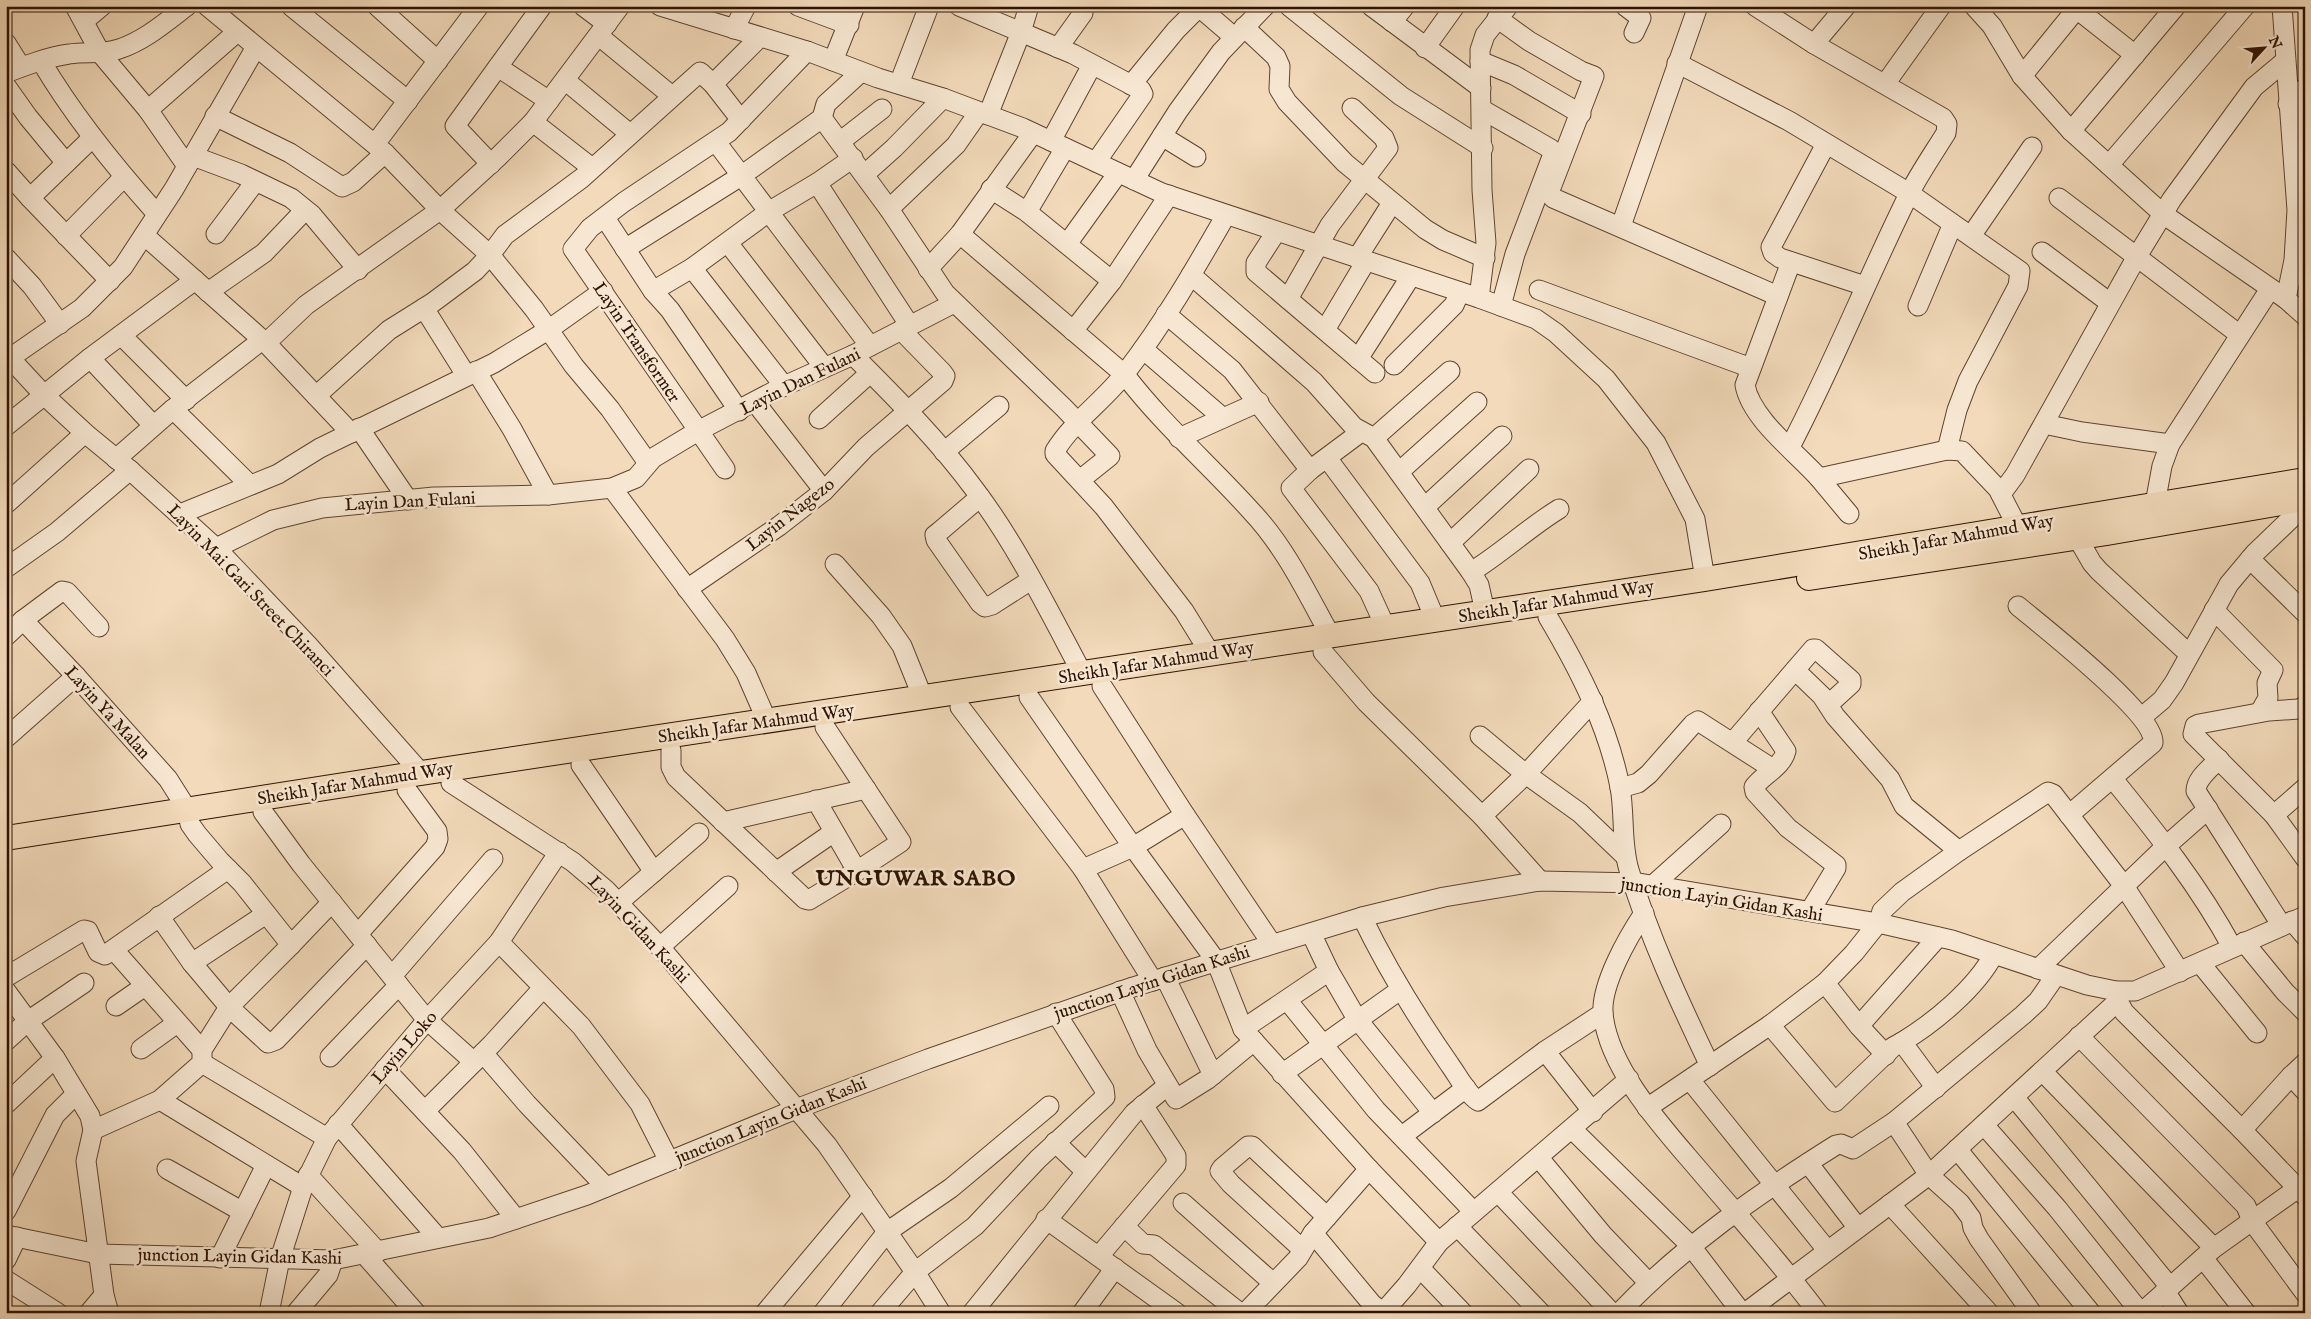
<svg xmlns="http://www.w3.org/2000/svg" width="2311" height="1319" viewBox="0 0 2311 1319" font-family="'IM FELL English',serif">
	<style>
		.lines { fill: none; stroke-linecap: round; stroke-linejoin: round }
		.minor-casing { stroke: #5e442e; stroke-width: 21 }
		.major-casing { stroke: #2d1200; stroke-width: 26 }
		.minor { stroke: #f7e7d2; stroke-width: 19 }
		.major { stroke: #f2daba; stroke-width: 24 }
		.labels { text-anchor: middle; stroke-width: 5; stroke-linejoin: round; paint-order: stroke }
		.street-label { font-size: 18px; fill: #2d1200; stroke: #f7e7d2 }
		.district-label { font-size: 22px; font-weight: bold; letter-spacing: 1px; fill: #2d1200; stroke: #f7e7d2 }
	</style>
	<rect width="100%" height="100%" fill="#f2daba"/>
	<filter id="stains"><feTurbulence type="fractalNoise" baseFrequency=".004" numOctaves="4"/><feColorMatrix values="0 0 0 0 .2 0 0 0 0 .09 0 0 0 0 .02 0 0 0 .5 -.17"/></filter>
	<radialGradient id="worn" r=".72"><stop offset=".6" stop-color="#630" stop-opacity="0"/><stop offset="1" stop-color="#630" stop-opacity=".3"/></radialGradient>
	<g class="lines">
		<g class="minor-casing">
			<g id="minor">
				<polyline points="75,6 101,54 148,110 187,166"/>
				<polyline points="207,6 385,153 440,210 490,255 534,309 574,366 610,409 648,463"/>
				<polyline points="291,6 408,101"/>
				<polyline points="377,6 438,61"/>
				<polyline points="583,6 607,24"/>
				<polyline points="660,6 807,51 878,78 943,98 1023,128 1162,193 1479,298 1536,319 1556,333 1606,379 1656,443 1695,519 1705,579"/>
				<polyline points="798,6 849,25"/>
				<polyline points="959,6 1073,54 1141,90 1143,94 1096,162"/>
				<polyline points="1198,6 1234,37"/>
				<polyline points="1289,6 1401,96 1483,148"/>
				<polyline points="1371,6 1481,88"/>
				<polyline points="1625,6 1641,18 1634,33"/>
				<path d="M1755,6l59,38 129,74 4,6 -1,9c-13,21 -27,41 -38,63 -41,83 -75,169 -118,251"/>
				<polyline points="1974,6 1992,26 2022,76 2071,131 2163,214 2286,299"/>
				<polyline points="2073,6 2135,55"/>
				<polyline points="2282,6 2297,210 2294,260 2286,299 2305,316"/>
				<polyline points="1497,18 1529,41 1581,71 1594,76 1552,185 1549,192 1553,198 1778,296"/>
				<polyline points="84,21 102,6"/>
				<polyline points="1392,22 1405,6"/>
				<polyline points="1244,27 1276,57 1280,66 1279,89 1287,102 1345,163 1425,229 1443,240 1485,258"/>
				<polyline points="734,29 746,6"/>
				<polyline points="599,36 672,96"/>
				<polyline points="6,43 21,67"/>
				<polyline points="1814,44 1846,6"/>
				<polyline points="1058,48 1083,13"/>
				<polyline points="1425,48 1455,6"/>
				<path d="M41,61c33,56 73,105 116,153"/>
				<polyline points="833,61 855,6"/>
				<polyline points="1480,61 1514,75 1581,114"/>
				<polyline points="1677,63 1789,121 1909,193 2020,271 2018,286 1968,381 1957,410 1947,450"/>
				<polyline points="498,67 549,101"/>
				<path d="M6,73c21,-8 42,-16 63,-19 17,-3 33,1 50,-5 25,-8 47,-27 68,-43"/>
				<polyline points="2022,76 2079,6"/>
				<polyline points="566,81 630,134"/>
				<polyline points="713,84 760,37"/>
				<polyline points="899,84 929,6"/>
				<polyline points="1885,84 1941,6"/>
				<polyline points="1131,85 1176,30 1200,6"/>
				<polyline points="6,86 28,117 66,163"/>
				<polyline points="2288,104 2305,88"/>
				<polyline points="148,110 237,32"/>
				<polyline points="1483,110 1551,149 1553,154 1515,254 1501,306"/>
				<polyline points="988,115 1021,32 1029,6"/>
				<polyline points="215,116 290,153 342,187 353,182 385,153"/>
				<polyline points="822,118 889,209 945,293 1064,408 1110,456 1080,480"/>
				<polyline points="533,122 592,168"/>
				<polyline points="2071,131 2176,6"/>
				<polyline points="1162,136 1196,157"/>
				<polyline points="841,141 882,109"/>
				<polyline points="1051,141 1092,65"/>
				<polyline points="716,142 870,346"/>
				<polyline points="375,144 479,6"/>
				<polyline points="1826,144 1771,247 1773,253 1780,258 1865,286"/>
				<polyline points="193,156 241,174 291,198 312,215 358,270"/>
				<polyline points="491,164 455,126 542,6"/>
				<polyline points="2109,165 2245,6"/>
				<polyline points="6,171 30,198 110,281"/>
				<polyline points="865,174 894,148 943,98"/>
				<polyline points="1134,180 1178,111 1221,52 1265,6"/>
				<polyline points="817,183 910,326"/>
				<polyline points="991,189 1027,212 1112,281"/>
				<polyline points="30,198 92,138"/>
				<polyline points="2059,198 2240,335"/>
				<polyline points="889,209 956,145 979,112"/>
				<polyline points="1027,212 1065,148"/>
				<polyline points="605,218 653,291 670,310 739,411"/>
				<polyline points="1621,226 1698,6"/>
				<polyline points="1276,232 1256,263 1256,272 1375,373"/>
				<polyline points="216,234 255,182"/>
				<path d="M960,234l165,141c39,51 85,90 127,137 33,35 55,81 78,123"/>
				<polyline points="144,235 266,343 351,433"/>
				<polyline points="66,236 124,177"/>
				<polyline points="1971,236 2032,147"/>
				<polyline points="728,243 824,367"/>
				<polyline points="1067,244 1118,173"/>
				<polyline points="625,249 741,176 822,118 826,104 861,72"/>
				<polyline points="2042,252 2110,303"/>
				<polyline points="6,258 32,286 60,324"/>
				<polyline points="1357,258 1392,203"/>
				<path d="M1791,262l-46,123c6,34 52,68 74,93 10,12 20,24 30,36"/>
				<polyline points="692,268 784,386"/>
				<polyline points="928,269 960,234 1033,133"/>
				<polyline points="1191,275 1314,382 1354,427 1374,438 1471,572 1479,585 1485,612"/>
				<polyline points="1539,290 1751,368"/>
				<polyline points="653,291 692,268 770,211 817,183 853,158"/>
				<polyline points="208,292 264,253 305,210"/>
				<polyline points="1479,298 1486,243 1482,190 1480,50 1485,35 1508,6"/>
				<polyline points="1288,299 1330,225 1388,148 1384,138 1352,108"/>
				<polyline points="1918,306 1952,226"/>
				<polyline points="424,308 466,375"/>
				<polyline points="1166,314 1232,370 1310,470"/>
				<polyline points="1325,330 1366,261"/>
				<polyline points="1073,331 1112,281 1169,195"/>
				<polyline points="121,335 186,400"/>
				<polyline points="266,343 306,305 440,210 498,157 533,122 620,6"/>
				<polyline points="1143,349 1223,418"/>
				<polyline points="6,354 44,395 85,433 130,470 216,548 308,645 421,773"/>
				<path d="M853,355c43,43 86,86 122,135 41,54 75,123 107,183"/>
				<polyline points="10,358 82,308 123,267 174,189 256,47"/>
				<polyline points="90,358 153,425"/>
				<polyline points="1358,359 1411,276"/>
				<polyline points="1394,365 1454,305 1460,292"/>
				<polyline points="476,371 512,429 548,495"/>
				<polyline points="316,396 389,330 432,303 475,271 490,255 505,235 582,178 700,72 713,84 741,120"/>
				<polyline points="755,402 824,491"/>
				<polyline points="173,409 250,485"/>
				<polyline points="819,419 870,373"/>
				<polyline points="2044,424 2082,432 2170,444"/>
				<polyline points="6,426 90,358 195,280"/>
				<polyline points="359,428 408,500"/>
				<polyline points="1361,432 1310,470 1291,488 1369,591 1385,626"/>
				<polyline points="1179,438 1259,402"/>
				<polyline points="1374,438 1450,371"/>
				<polyline points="944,452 999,406"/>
				<polyline points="1327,458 1420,583 1435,619"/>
				<polyline points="116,459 173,409 262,340"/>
				<polyline points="725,469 573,249 590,228 624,202 729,132 807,51"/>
				<polyline points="1399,472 1477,402"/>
				<polyline points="1819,478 1947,450 1962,451 1998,489 2017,526"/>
				<polyline points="612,488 725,639 746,673 767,721"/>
				<polyline points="2001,494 2015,475 2136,258 2172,199 2254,87 2285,61"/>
				<polyline points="980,497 939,532 935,535 936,540 980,603 985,607 992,605 1031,580"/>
				<polyline points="6,504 85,433"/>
				<polyline points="2155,504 2162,466 2170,444 2270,289"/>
				<polyline points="1425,507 1502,436"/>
				<polyline points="180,514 278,474 320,448 494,363 548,330 603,291"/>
				<polyline points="2077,537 2092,563 2099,571 2189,654"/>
				<polyline points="1450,543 1529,469"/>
				<polyline points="216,548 273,520 322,508 434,497 548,495 612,488 636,478 653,458 698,431 784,386 853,355 954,303"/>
				<polyline points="2250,559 2305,613"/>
				<polyline points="835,564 881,616 902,646 923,698"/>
				<polyline points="6,568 57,532 130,470"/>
				<path d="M1471,572c31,-19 57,-44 88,-63"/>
				<polyline points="687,589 779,526 824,491 866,447 943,381 945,376 942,372 901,330"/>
				<path d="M2018,606c25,21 138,109 135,137l-84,72"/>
				<polyline points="2214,610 2273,670 2267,683 2268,698 2260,712"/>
				<path d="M1548,617c32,54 60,109 72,170 5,28 1,56 9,83 20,67 51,133 81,196"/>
				<polyline points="23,620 76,676 168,779 187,809 190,824 197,834 220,861 242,883 291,945 332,902"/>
				<polyline points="6,636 23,620 62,591 67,592 99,627"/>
				<polyline points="1323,652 1366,702 1482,816 1540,881"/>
				<path d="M1210,653l-26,-42 -80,-104 -49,-53v-3c18,-30 50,-51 71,-79 38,-49 69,-103 100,-157"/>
				<polyline points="1795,670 1822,696 1835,716 1890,779 1904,806 1959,851"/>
				<polyline points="1102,686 1185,815 1272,944"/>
				<polyline points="1029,697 1133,847 1216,961 1243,1029 1369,1169 1439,1242"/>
				<polyline points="2305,706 2299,709 2269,711 2199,724 2195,726 2193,734 2274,815 2305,858"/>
				<polyline points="960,707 1083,869 1153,981"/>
				<path d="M1759,711l27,40c-4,16 -22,23 -32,36l1,5 33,36 48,37v3l-26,43"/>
				<polyline points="2142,717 2162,700 2174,683 2229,584 2255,553 2301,509"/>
				<polyline points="1480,736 1523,772 1580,813 1625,856"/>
				<polyline points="6,738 76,676"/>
				<polyline points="1733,742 1813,649 1816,649 1851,680 1851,684 1829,704"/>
				<polyline points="671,750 671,767 676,777 805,899 809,900 857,871"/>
				<path d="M2219,759c-8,9 -23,19 -23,32l86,135"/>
				<polyline points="581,765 654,872"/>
				<path d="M2113,779c43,53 86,107 119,168"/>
				<polyline points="451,783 573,862 606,890 660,947 827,1145 915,1272 941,1313"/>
				<polyline points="1620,788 1638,783 1649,774 1693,724 1698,721 1773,769"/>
				<polyline points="816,800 857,871 901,842 825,727"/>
				<polyline points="263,812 301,864 427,1020 474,1062"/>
				<polyline points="2274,815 2305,788"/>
				<polyline points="1482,816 1526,774 1593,701"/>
				<polyline points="723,822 866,789"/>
				<polyline points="1083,869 1133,847 1185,815"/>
				<polyline points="776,872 834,832"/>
				<polyline points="1653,885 1721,824"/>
				<polyline points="619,902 699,833"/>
				<path d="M1644,913c-16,24 -43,71 -41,100 5,56 61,116 96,157 40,47 82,93 119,143"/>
				<polyline points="159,916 192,963 229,1007 268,1043 276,1040 367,945"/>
				<path d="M1362,917c26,54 54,99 88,148 8,11 17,29 28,36l67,-50 58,-38"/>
				<polyline points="2292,921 2305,936"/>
				<polyline points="1311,933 1329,971 1357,1019 1433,1113"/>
				<polyline points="358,934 435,847 438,839 437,831 407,790"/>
				<polyline points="499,942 581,1026 640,1104 669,1161"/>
				<polyline points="2244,942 2285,992 2305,1012"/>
				<polyline points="660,947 728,886"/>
				<polyline points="114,950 202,1050"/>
				<polyline points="192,963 266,914"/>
				<polyline points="2200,963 2257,1033"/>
				<polyline points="2038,969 2166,846 2208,809"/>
				<polyline points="392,976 493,859"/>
				<polyline points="6,977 84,930 88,931 98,952 105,955 228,869"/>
				<polyline points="1165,977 1213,1075"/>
				<polyline points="1825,983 1859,1026 1886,1055"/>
				<polyline points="6,991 55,1058 90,1116 93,1130 86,1161 104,1295 109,1313"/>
				<polyline points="1120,991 1147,1050 1176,1099 1208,1079 1254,1041"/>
				<polyline points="2116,991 2118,1001 2124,1012 2242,1130 2305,1196"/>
				<polyline points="1287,1000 1376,1110 1474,1212"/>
				<polyline points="116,1006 145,986"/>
				<polyline points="1770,1025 1835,1102 1893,1047 1902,1042"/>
				<polyline points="1859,1026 1938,937"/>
				<polyline points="1243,1029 1329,971"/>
				<polyline points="2079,1036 2246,1206 2252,1221 2305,1293"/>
				<polyline points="6,1041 28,1021 84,983"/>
				<polyline points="141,1049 177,1023"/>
				<polyline points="1545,1051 1593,1112"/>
				<polyline points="483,1053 527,1104 606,1187"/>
				<polyline points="330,1057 399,985"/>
				<polyline points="202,1063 327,1138"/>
				<polyline points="385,1069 462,1151 516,1219"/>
				<polyline points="2042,1071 2214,1248"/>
				<polyline points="1282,1074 1400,990"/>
				<polyline points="2291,1076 2305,1091"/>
				<polyline points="1690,1080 1827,1250"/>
				<path d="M1936,1088l-34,-46c33,-20 74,-54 92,-88"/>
				<polyline points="2014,1097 2170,1287"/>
				<polyline points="160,1100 303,1187"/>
				<polyline points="6,1104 55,1058"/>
				<polyline points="1647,1108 1770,1025 1825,983 1854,953 1878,923 1882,911 1902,892 1959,851 2048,792 2053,794 2124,886 2180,972"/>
				<polyline points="425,1111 492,1044 543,988"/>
				<polyline points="1894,1122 1929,1175 1960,1203 1971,1218 1973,1228 1979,1239 2032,1313"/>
				<polyline points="338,1124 438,1238"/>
				<polyline points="1984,1125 2057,1208 2141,1313"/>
				<polyline points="93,1130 160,1100 202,1063 202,1050 229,1007 291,945"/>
				<polyline points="1573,1130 1690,1245 1742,1313"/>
				<polyline points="2242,1130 2291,1076 2305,1063"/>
				<polyline points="1402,1136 1466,1088"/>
				<polyline points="1055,1142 1085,1171"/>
				<polyline points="1957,1149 2091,1313"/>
				<polyline points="1539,1158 1603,1235 1648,1282"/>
				<polyline points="1808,1163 1858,1228"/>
				<polyline points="167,1169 243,1212"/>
				<polyline points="308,1175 378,1252"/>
				<polyline points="1498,1192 1612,1313"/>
				<polyline points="1183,1203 1273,1283"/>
				<polyline points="1890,1204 1989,1313"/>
				<polyline points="6,1211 55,1115 76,1094"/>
				<polyline points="1046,1219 1177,1313"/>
				<polyline points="1124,1226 1143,1244 1154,1245 1240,1313"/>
				<polyline points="1457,1226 1541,1313"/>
				<polyline points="1313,1233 1372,1304 1380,1310 1390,1313"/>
				<polyline points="6,1235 98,1254 333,1260 489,1228 587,1195 796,1109 928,1059 1133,987 1362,917 1444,897 1540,881 1639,883 1878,923 1952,940 2087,985 2116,991 2135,991 2305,916"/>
				<polyline points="1302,1249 1231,1184 1220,1171 1222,1168 1248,1146 1252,1146 1327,1217"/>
				<polyline points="365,1255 416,1313"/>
				<polyline points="1099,1256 1176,1165 1176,1156 1143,1105"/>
				<polyline points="220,1258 266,1165"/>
				<polyline points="2203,1258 2246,1313"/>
				<polyline points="6,1260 17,1237"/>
				<polyline points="1420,1268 1463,1313"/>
				<polyline points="6,1280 58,1313"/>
				<polyline points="2165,1291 2179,1313"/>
				<polyline points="1385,1310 1407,1285 1439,1242 1629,1079"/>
				<polyline points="89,1313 104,1295"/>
				<polyline points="269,1313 280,1259 303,1187 327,1138 427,1020 499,942 559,852"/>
				<polyline points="296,1313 328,1275 333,1260"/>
				<polyline points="765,1313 863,1196"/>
				<polyline points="823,1313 887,1232 951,1188 1049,1106"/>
				<polyline points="880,1313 915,1272 975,1226 1038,1159 1105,1097 1104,1089 1056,1013"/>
				<polyline points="972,1313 1134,1113 1167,1086"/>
				<polyline points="1082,1313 1115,1268"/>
				<polyline points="1245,1313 1298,1258 1313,1233 1369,1169"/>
				<path d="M1619,1313c64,-67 139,-119 217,-168l5,-1 12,5 41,-27 129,-107 15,-14 18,-26"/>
				<polyline points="1745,1313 1929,1175 2118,1001"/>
				<polyline points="2141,1313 2214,1248 2298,1188"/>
			</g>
		</g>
		<g class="major-casing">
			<g id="major">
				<polyline points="1809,578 2107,533 2305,499"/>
				<polyline points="6,838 421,773 1705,579 2305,480"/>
			</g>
		</g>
		<use href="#minor" class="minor"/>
		<use href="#major" class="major"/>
	</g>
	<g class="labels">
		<g class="street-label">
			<text transform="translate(637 342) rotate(56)" y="6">Layin Transformer</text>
			<text transform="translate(800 381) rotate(-26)" y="6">Layin Dan Fulani</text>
			<text transform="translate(410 501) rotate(-3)" y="6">Layin Dan Fulani</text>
			<text transform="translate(790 514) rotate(-38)" y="6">Layin Nagezo</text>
			<text transform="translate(1956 537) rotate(-10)" y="6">Sheikh Jafar Mahmud Way</text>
			<text transform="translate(251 590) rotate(46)" y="6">Layin Mai Gari Street Chiranci</text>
			<text transform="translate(1556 601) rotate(-9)" y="6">Sheikh Jafar Mahmud Way</text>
			<text transform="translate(1156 662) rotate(-9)" y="6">Sheikh Jafar Mahmud Way</text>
			<text transform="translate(108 712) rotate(48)" y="6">Layin Ya Malan</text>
			<text transform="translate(756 723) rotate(-8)" y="6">Sheikh Jafar Mahmud Way</text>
			<text transform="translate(355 783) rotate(-9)" y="6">Sheikh Jafar Mahmud Way</text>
			<text transform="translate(1722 899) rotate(9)" y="6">junction Layin Gidan Kashi</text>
			<text transform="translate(639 929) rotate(47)" y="6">Layin Gidan Kashi</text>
			<text transform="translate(1152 982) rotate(-18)" y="6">junction Layin Gidan Kashi</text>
			<text transform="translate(404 1047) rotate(-49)" y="6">Layin Loko</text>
			<text transform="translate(771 1120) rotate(-22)" y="6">junction Layin Gidan Kashi</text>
			<text transform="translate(240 1256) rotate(1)" y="6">junction Layin Gidan Kashi</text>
		</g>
		<g class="district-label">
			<text x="916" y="885">UNGUWAR SABO</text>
		</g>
	</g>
	<rect width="2311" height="1319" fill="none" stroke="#f2daba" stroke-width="25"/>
	<rect x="8" y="8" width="2296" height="1304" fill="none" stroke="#2d1200" stroke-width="2.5"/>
	<rect x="12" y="12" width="2286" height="1294" fill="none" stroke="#2d1200"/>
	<g transform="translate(2264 48) rotate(64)" stroke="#f7e7d2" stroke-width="4" paint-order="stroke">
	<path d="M0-4L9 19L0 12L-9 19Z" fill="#2d1200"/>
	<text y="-8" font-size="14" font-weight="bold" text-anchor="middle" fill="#2d1200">N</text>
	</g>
	<rect width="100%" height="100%" filter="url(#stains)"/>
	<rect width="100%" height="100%" fill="url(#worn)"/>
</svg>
